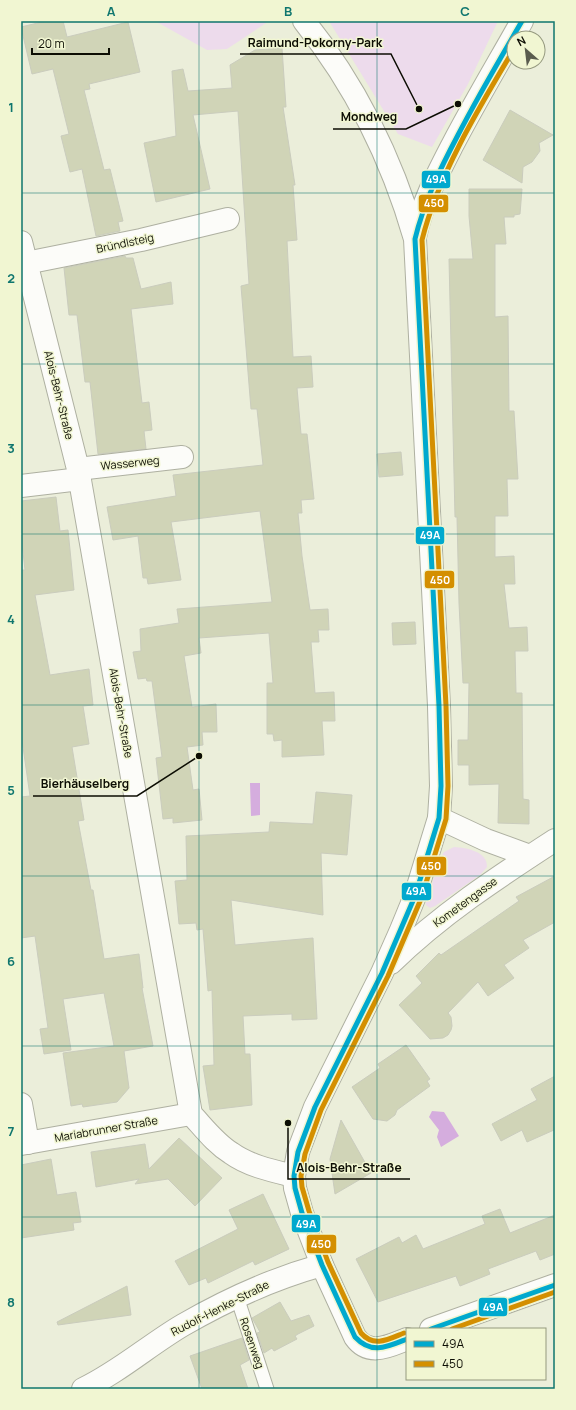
<svg xmlns="http://www.w3.org/2000/svg" width="576" height="1410" viewBox="0 0 576 1410" font-family="Manrope,sans-serif">
	<style>
		.green { fill: #eddbec }
		.water { fill: #d5adde }
		.building { fill: #d0d4b7; stroke: #caccbd }
		.lines { fill: none; stroke-linecap: round; stroke-linejoin: round }
		.service-casing { stroke: #aeb0a1; stroke-width: 15 }
		.minor-casing { stroke: #aeb0a1; stroke-width: 24 }
		.service { stroke: #fcfcf9; stroke-width: 13 }
		.minor { stroke: #fcfcf9; stroke-width: 22 }
		.bus-1-casing { stroke: #f1f6d2; stroke-width: 8 }
		.bus-2-casing { stroke: #f1f6d2; stroke-width: 8 }
		.bus-1 { stroke: #00a9ce; stroke-width: 5 }
		.bus-2 { stroke: #d48f00; stroke-width: 5 }
		.grid { fill: none; stroke: #0f766e; stroke-width: 1; stroke-opacity: 0.55 }
		.labels { text-anchor: middle; stroke-width: 3; stroke-linejoin: round; paint-order: stroke }
		.street-label { font-size: 11px; fill: #0c0d03; stroke: #f1f6d2 }
		.leader { fill: none; stroke: #0c0d03; stroke-width: 1.5 }
		.callout-dot { fill: #0c0d03; stroke: #f1f6d2; stroke-width: 1.5 }
		.callout-label { font-size: 12px; text-anchor: middle; font-weight: bold; fill: #0c0d03; stroke: #f1f6d2; stroke-width: 3; stroke-linejoin: round; paint-order: stroke }
		.line-badge { stroke: #f1f6d2; stroke-width: 1.5 }
		.badge-label { font-size: 11px; text-anchor: middle; font-weight: bold; fill: #fff }
		.neatline { fill: none; stroke: #0f766e; stroke-width: 1.5 }
		.grid-label { font-size: 13px; text-anchor: middle; font-weight: bold; fill: #0f766e }
	</style>
	<rect width="100%" height="100%" fill="#ebeeda"/>
	<g class="green">
		<polygon points="155,21 269,21 227,49 207,50"/>
		<polygon points="329,21 498,21 468,84 432,147 398,134"/>
		<path d="M454,847c13,1 33,4 33,20l-7,8 -45,31 -5,2 -4,-3v-3l15,-45 3,-5z"/>
	</g>
	<g class="water">
		<polygon points="250,783 260,783 260,815 251,816"/>
		<polygon points="432,1111 444,1112 459,1136 441,1147 437,1137 439,1130 429,1117"/>
	</g>
	<g class="building">
		<polygon points="46,21 63,21 67,37 128,22 140,72 89,84 90,89 84,90 104,170 110,169 123,221 118,222 120,231 96,236 82,169 70,172 61,136 69,134 53,69 32,74 21,27"/>
		<polygon points="282,48 286,107 283,107 295,185 293,185 297,240 287,241 293,357 311,356 313,387 297,388 301,434 307,434 314,499 301,500 302,513 298,513 302,556 310,610 328,609 329,630 318,630 319,642 311,642 315,693 334,692 335,721 322,721 324,755 282,757 282,740 274,741 273,734 267,734 267,683 273,683 269,633 199,638 201,653 184,656 192,707 216,704 217,732 202,732 203,745 187,747 193,790 199,789 202,820 173,823 173,818 163,819 156,758 162,757 152,681 147,681 146,678 138,679 133,652 141,651 140,629 179,623 177,609 272,602 260,511 171,522 181,580 148,584 147,578 143,578 138,536 113,540 107,507 176,496 173,475 263,465 257,409 251,409 241,286 249,284 238,111 193,115 210,189 156,202 144,143 176,136 172,71 183,69 188,91 232,88 230,65 255,50"/>
		<polygon points="510,110 553,135 539,143 540,151 532,162 523,167 522,183 483,160"/>
		<polygon points="469,189 522,189 520,214 514,215 514,217 504,217 506,244 495,244 495,317 508,316 509,411 514,411 518,479 507,479 508,516 495,516 495,557 514,556 515,584 504,584 509,628 527,627 528,651 515,651 516,693 522,693 523,799 529,800 529,824 498,823 499,784 469,785 469,765 458,765 458,740 468,740 469,683 463,683 459,603 457,517 455,517 449,259 473,259 469,216"/>
		<polygon points="125,256 126,258 133,258 141,289 171,282 173,304 131,309 142,403 149,402 152,430 144,431 146,449 98,454 90,382 85,382 77,315 69,315 64,268"/>
		<polygon points="401,452 403,475 379,477 377,454"/>
		<polygon points="56,497 60,531 68,530 74,590 35,595 50,675 89,669 93,705 83,706 89,744 72,747 84,820 78,821 91,890 93,890 104,959 139,954 143,988 142,988 153,1046 124,1051 129,1088 117,1102 83,1107 82,1104 71,1106 63,1053 114,1046 104,993 63,999 71,1050 44,1054 40,1029 48,1028 35,936 21,938 21,797 30,796 21,733 21,570 25,570 21,534 21,501"/>
		<polygon points="415,622 416,644 393,645 392,623"/>
		<polygon points="316,792 352,795 347,855 321,853 323,915 231,900 235,945 313,938 317,1019 292,1020 292,1014 243,1016 245,1054 250,1054 252,1105 210,1110 203,1066 214,1065 212,990 208,991 203,929 197,930 196,923 179,924 175,881 187,880 186,836 269,832 270,822 313,824"/>
		<polygon points="555,876 555,922 523,940 529,948 504,965 514,978 488,996 478,982 448,1013 451,1017 452,1026 451,1030 448,1035 443,1038 430,1039 399,1005 422,983 416,976 439,953 441,955 519,901 516,897"/>
		<polygon points="406,1045 430,1079 427,1081 430,1086 397,1110 395,1115 387,1121 373,1119 352,1087 380,1068 378,1064"/>
		<polygon points="555,1076 555,1132 554,1130 527,1142 522,1130 501,1141 492,1124 537,1100 531,1089"/>
		<polygon points="341,1120 371,1173 335,1194 330,1159"/>
		<polygon points="179,1138 222,1178 195,1206 168,1179 135,1184 139,1179 96,1187 91,1152 145,1144 149,1169"/>
		<polygon points="51,1159 57,1195 76,1192 81,1222 73,1223 74,1230 21,1238 21,1165"/>
		<polygon points="263,1194 289,1249 255,1265 253,1261 208,1283 206,1278 189,1285 175,1261 238,1229 229,1210"/>
		<polygon points="500,1209 510,1233 555,1215 555,1254 540,1260 536,1251 488,1269 490,1274 460,1286 456,1276 378,1302 356,1259 399,1237 402,1243 416,1235 423,1249 485,1224 482,1216"/>
		<polygon points="127,1286 131,1315 58,1325 57,1322"/>
		<polygon points="280,1302 291,1321 309,1315 314,1326 298,1334 295,1336 297,1339 274,1351 272,1348 264,1353 257,1333 260,1332 252,1318"/>
		<polygon points="242,1338 249,1360 240,1365 248,1389 202,1389 190,1356"/>
	</g>
	<g class="lines">
		<g class="service-casing">
			<polyline id="service" points="237,1297 267,1389"/>
		</g>
		<g class="minor-casing">
			<g id="minor">
				<path d="M304,21c52,65 88,138 111,218l24,467 2,80 -2,32 -24,78 -14,34 -19,43 -67,134 -17,45 -4,24 1,12 7,25 20,52 33,72c14,20 34,9 52,2"/>
				<path d="M415,237c7,-34 22,-62 38,-93 22,-42 46,-82 69,-123"/>
				<path d="M21,242l57,227 113,645c13,14 24,29 40,39 18,13 42,18 63,23"/>
				<polyline points="21,264 141,240 228,219"/>
				<polyline points="78,469 182,457"/>
				<polyline points="21,486 80,479"/>
				<polyline points="439,818 486,840 530,856"/>
				<path d="M391,963c49,-48 107,-86 164,-123"/>
				<polyline points="21,1104 28,1143"/>
				<polyline points="21,1144 191,1114"/>
				<polyline points="431,1329 555,1285"/>
				<path d="M83,1389c36,-17 66,-44 100,-64 45,-26 89,-46 139,-60"/>
			</g>
		</g>
		<use href="#service" class="service"/>
		<use href="#minor" class="minor"/>
		<g class="bus-1-casing">
			<g id="bus-1">
				<polyline points="431,1329 555,1285"/>
				<path d="M407,1339c-20,8 -35,16 -52,-2l-33,-72 -20,-52 -7,-25 -1,-12 4,-24 17,-45 67,-134 33,-77 24,-78 2,-32 -2,-80 -24,-467c9,-37 25,-70 43,-104 20,-39 42,-76 64,-114"/>
			</g>
		</g>
		<g class="bus-2-casing">
			<g id="bus-2">
				<polyline points="452,1329 555,1292"/>
				<path d="M404,1333c-15,6 -30,15 -43,0l-33,-71 -19,-51 -7,-24 -1,-11 4,-22 16,-44 67,-134 33,-77 25,-80 2,-33 -2,-80 -24,-466c16,-65 58,-134 92,-191"/>
			</g>
		</g>
		<use href="#bus-1" class="bus-1"/>
		<use href="#bus-2" class="bus-2"/>
	</g>
	<path class="grid" d="M199,21v1368M377,21v1368M21,193h534M21,364h534M21,534h534M21,705h534M21,876h534M21,1046h534M21,1217h534"/>
	<g class="labels">
		<g class="street-label">
			<text transform="translate(125 243) rotate(-12)" y="4">Bründlsteig</text>
			<text transform="translate(59 395) rotate(76)" y="4">Alois-Behr-Straße</text>
			<text transform="translate(130 463) rotate(-6)" y="4">Wasserweg</text>
			<text transform="translate(121 713) rotate(80)" y="4">Alois-Behr-Straße</text>
			<text transform="translate(465 902) rotate(-36)" y="4">Kometengasse</text>
			<text transform="translate(106 1129) rotate(-10)" y="4">Mariabrunner Straße</text>
			<text transform="translate(220 1308) rotate(-27)" y="4">Rudolf-Henke-Straße</text>
			<text transform="translate(252 1343) rotate(71)" y="4">Rosenweg</text>
		</g>
	</g>
	<path class="leader" d="M419 109L391 54H240M458 104L406 129H333M199 756L137 796H33M288 1123L288 1179H410"/>
	<g class="callout-dot">
		<circle cx="419" cy="109" r="4"/>
		<circle cx="458" cy="104" r="4"/>
		<circle cx="199" cy="756" r="4"/>
		<circle cx="288" cy="1123" r="4"/>
	</g>
	<g class="callout-label">
		<text x="315" y="47">Raimund-Pokorny-Park</text>
		<text x="369" y="121">Mondweg</text>
		<text x="85" y="788">Bierhäuselberg</text>
		<text x="349" y="1172">Alois-Behr-Straße</text>
	</g>
	<g class="line-badge">
		<rect x="421" y="170" width="30" height="19" rx="4" fill="#00a9ce"/>
		<rect x="418" y="194" width="31" height="19" rx="4" fill="#d48f00"/>
		<rect x="415" y="526" width="30" height="19" rx="4" fill="#00a9ce"/>
		<rect x="424" y="570" width="31" height="19" rx="4" fill="#d48f00"/>
		<rect x="416" y="856" width="31" height="20" rx="4" fill="#d48f00"/>
		<rect x="401" y="882" width="31" height="19" rx="4" fill="#00a9ce"/>
		<rect x="291" y="1214" width="30" height="19" rx="4" fill="#00a9ce"/>
		<rect x="306" y="1234" width="31" height="20" rx="4" fill="#d48f00"/>
		<rect x="478" y="1297" width="30" height="20" rx="4" fill="#00a9ce"/>
	</g>
	<g class="badge-label">
		<text x="436" y="183">49A</text>
		<text x="434" y="207">450</text>
		<text x="430" y="539">49A</text>
		<text x="440" y="584">450</text>
		<text x="431" y="870">450</text>
		<text x="416" y="895">49A</text>
		<text x="306" y="1228">49A</text>
		<text x="321" y="1248">450</text>
		<text x="493" y="1311">49A</text>
	</g>
	<rect width="576" height="1410" fill="none" stroke="#f1f6d2" stroke-width="44"/>
	<rect x="406" y="1328" width="140" height="52" fill="#f1f6d2" stroke="#95997f"/>
	<rect x="414" y="1341" width="20" height="6" fill="#00a9ce" stroke="#95997f"/>
	<text x="442" y="1348" font-size="12" fill="#0c0d03">49A</text>
	<rect x="414" y="1361" width="20" height="6" fill="#d48f00" stroke="#95997f"/>
	<text x="442" y="1368" font-size="12" fill="#0c0d03">450</text>
	<g transform="translate(526 50) rotate(332)"><circle r="19" fill="#f1f6d2" stroke="#95997f"/>
	<path d="M0-3L7 15L0 10L-7 15Z" fill="#5a5c4e"/>
	<text y="-6" font-size="11" font-weight="bold" text-anchor="middle" fill="#0c0d03">N</text>
	</g>
	<path d="M32 48v6h77v-6" fill="none" stroke="#0c0d03" stroke-width="2"/>
	<text x="38" y="48" font-size="12" fill="#0c0d03" stroke="#f1f6d2" stroke-width="3" paint-order="stroke">20 m</text>
	<rect x="22" y="22" width="532" height="1366" class="neatline"/>
	<g class="grid-label">
		<text x="111" y="16">A</text>
		<text x="288" y="16">B</text>
		<text x="465" y="16">C</text>
		<text x="11" y="112">1</text>
		<text x="11" y="283">2</text>
		<text x="11" y="453">3</text>
		<text x="11" y="624">4</text>
		<text x="11" y="795">5</text>
		<text x="11" y="966">6</text>
		<text x="11" y="1136">7</text>
		<text x="11" y="1307">8</text>
	</g>
</svg>
